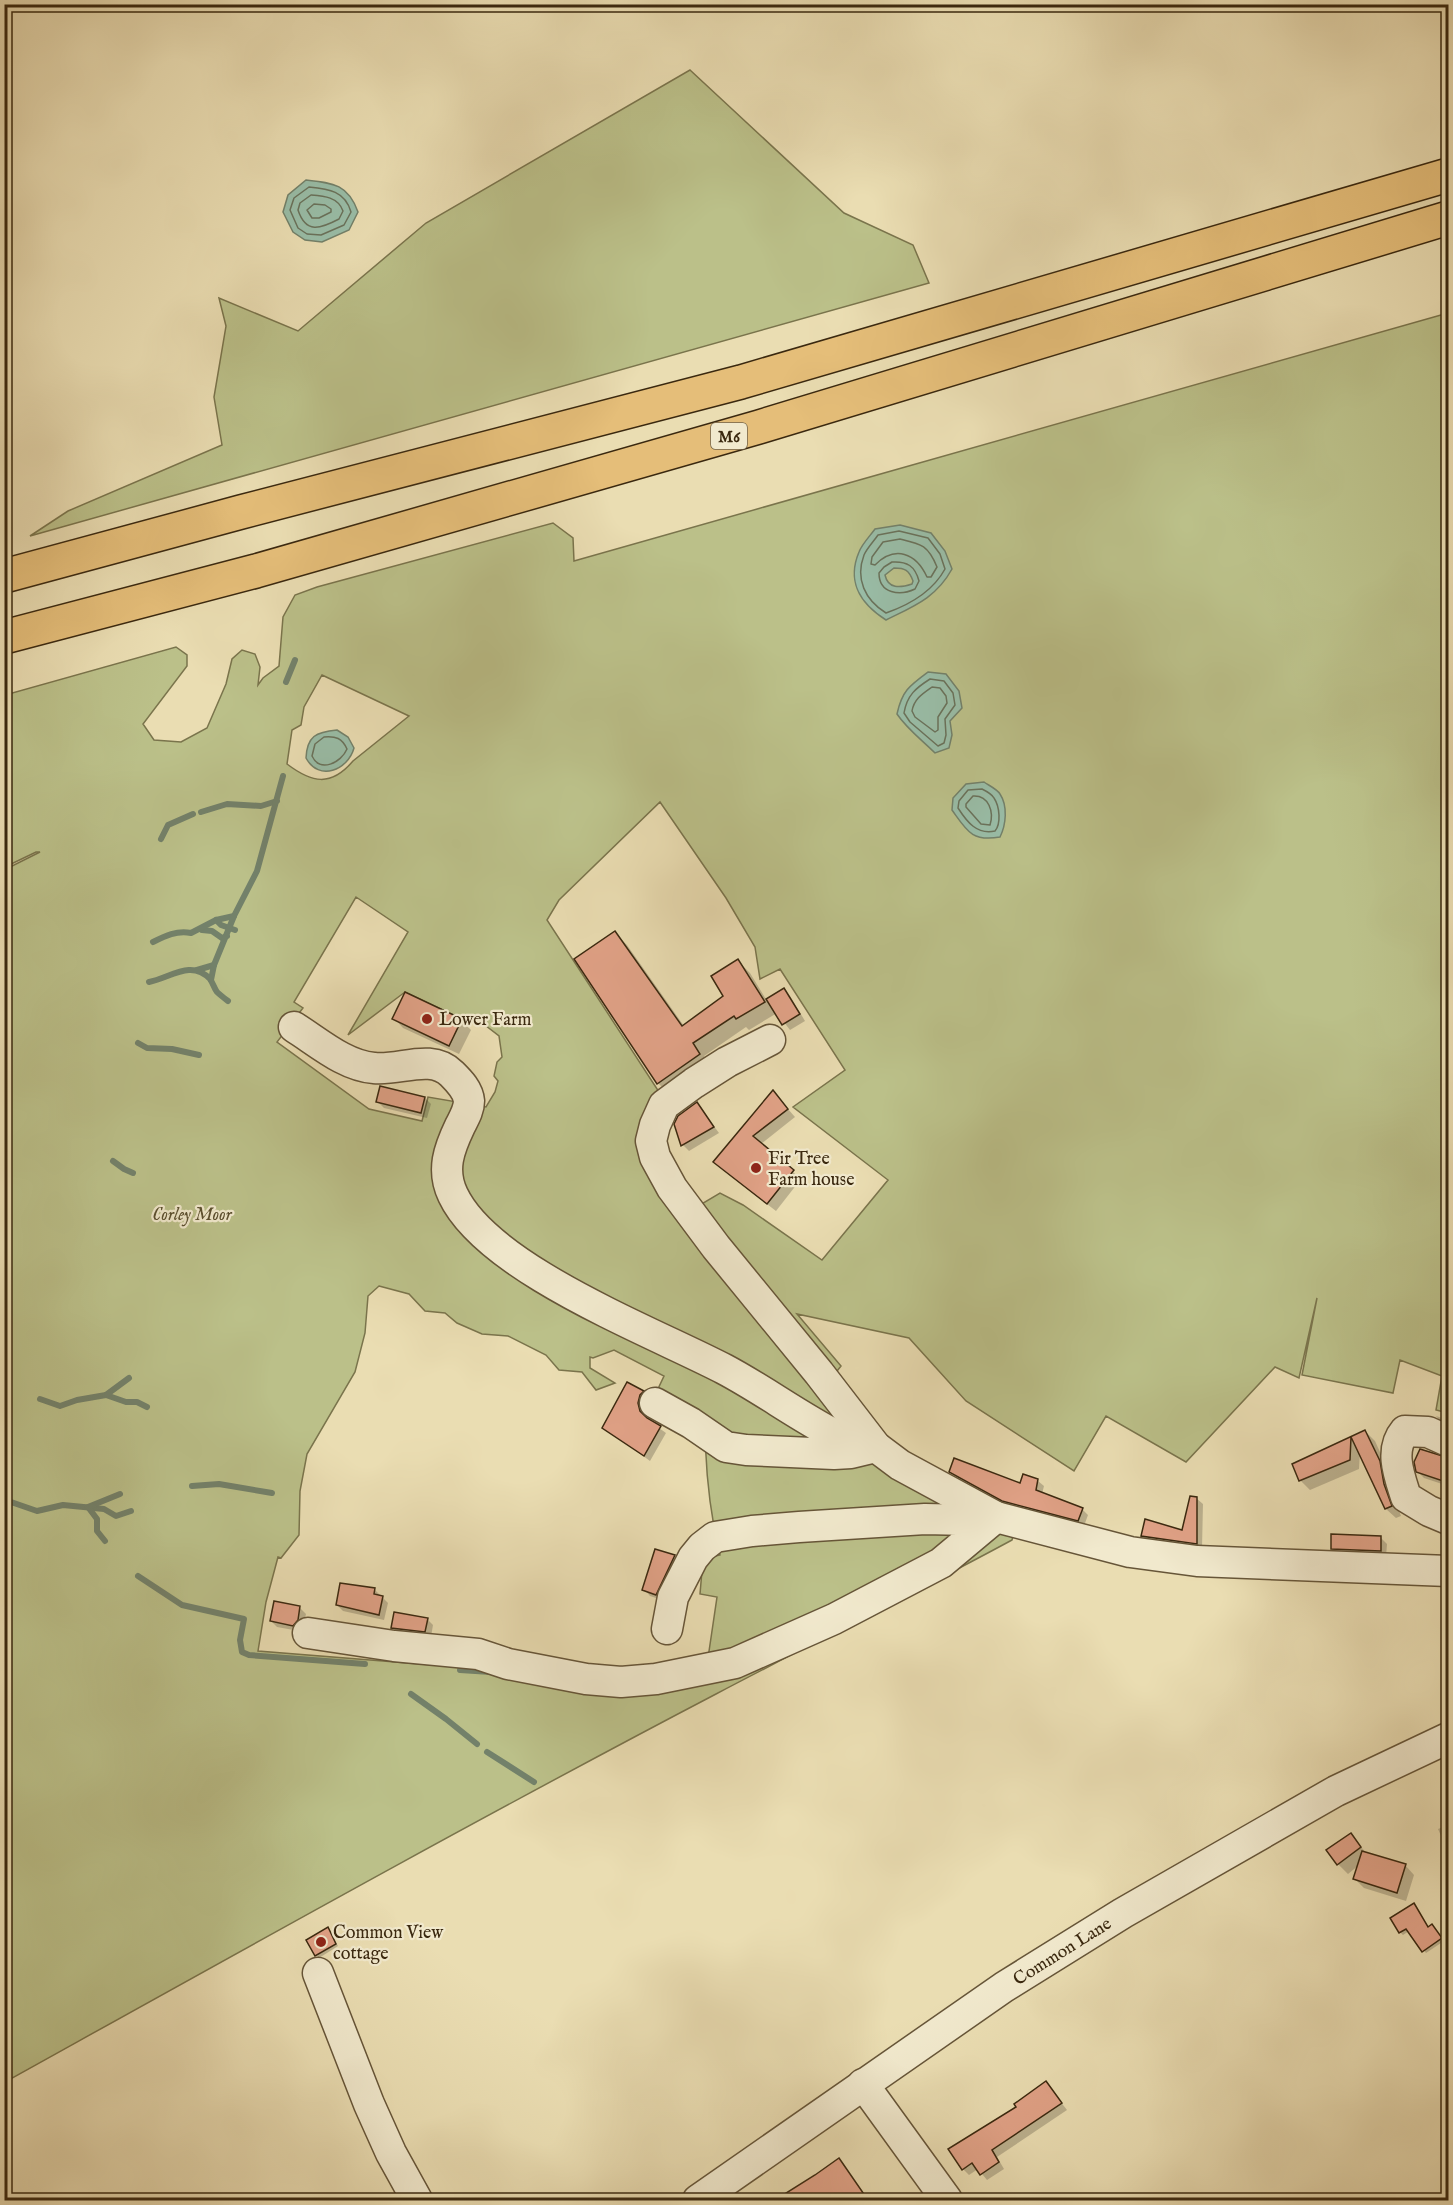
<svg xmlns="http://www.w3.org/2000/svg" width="1453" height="2205" viewBox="0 0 1453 2205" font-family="'IM FELL English',serif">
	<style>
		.green { fill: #bbc089; stroke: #7a744c; stroke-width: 1.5; fill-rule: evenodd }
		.water { fill: #99bda7; stroke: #73816a; stroke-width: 1.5; fill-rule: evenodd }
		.shadow { fill: #0003 }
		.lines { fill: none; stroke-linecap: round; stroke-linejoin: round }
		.shore { stroke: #6a725b; stroke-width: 1.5 }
		.stream { stroke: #73816a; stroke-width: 6 }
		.building { fill: #e1a287; stroke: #3a280f; stroke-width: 1.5 }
		.minor-casing { stroke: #665538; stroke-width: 33 }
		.highway-casing { stroke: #3a280f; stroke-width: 36 }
		.minor { stroke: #f1e9cd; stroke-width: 30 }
		.highway { stroke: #e5be79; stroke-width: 33 }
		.poi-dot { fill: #8f2418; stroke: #f1e9cd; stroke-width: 2 }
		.labels { text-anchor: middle; stroke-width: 4.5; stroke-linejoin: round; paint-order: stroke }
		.shield { fill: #f1e9cd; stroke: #716248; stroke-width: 1.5 }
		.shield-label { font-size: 16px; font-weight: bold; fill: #3a280f }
		.poi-label { font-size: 18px; fill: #3a280f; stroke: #f1e9cd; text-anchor: start }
		.park-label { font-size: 18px; font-style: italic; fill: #5a4e2e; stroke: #f1e9cd }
		.street-label { font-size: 18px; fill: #3a280f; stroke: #f1e9cd }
	</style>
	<rect width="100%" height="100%" fill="#eaddb2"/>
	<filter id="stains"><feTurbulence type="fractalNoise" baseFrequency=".00333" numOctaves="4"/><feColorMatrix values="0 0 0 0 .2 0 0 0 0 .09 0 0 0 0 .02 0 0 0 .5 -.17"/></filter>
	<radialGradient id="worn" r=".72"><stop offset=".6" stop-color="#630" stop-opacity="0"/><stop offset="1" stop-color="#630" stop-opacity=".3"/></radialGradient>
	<g class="green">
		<polygon points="690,70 844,213 913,245 929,283 30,536 68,511 222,445 214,397 226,326 219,298 298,331 426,223"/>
		<path d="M1448,313v1100l-12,-3 6,-34 -42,-16 -7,33 -91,-18 15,-77 -18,80 -24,-11 -89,95 -80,-46 -32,55 -108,-70 -57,-63 -112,-24 44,52 -11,14 38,54 149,89 -5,17c-98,53 -197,102 -296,154 -239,125 -475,257 -711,388l-1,-1212 36,-18h-4l-31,15v-172l171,-48 11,8v11l-44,58 11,16 27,2 26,-14 19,-44 6,-25 10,-9 13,4 5,13 -2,18 5,-7 16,-12 4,-49 12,-22 22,-8 236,-64 20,15 1,23zM322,675l87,41 -56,45c-22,26 -41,22 -66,3l5,-34 9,-5 3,-18zM660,802l66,96 29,49 5,32 20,-10 65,101 -52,37 95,73 -66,80 -79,-55 -23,-12 -25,15 -50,-91 16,-22 -114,-175 12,-20zM356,897l52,35 -60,103 57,-43 57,27h15l22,17 3,21 -5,5 -3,14 4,5 -3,11 -9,15 -58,-10 -6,24 -53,-12 -92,-67 26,-34 -9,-6zM379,1286l30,8 16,17 20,2 12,10 25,11 26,2 38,19 13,15 23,2 14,18 19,-7 -25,-15v-11l3,1 21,-8 50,26 -7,15 48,29c0,46 4,90 15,135l-17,4 -3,35 17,3 -9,61 -112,14 -163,-7 -175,-14 8,-49 12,-45 3,1 18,-23 1,-44 7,-37 48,-82 10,-39 3,-37z"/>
	</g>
	<g class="water">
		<path d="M306,180c27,3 42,4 52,32l-9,18 -27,12 -17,-2 -12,-8 -10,-20 5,-17z"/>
		<path d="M900,525l31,8 14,18 7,18c-16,29 -38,37 -66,51 -25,-16 -40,-37 -27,-68 3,-8 11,-16 16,-23zM894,568c11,0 15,2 19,13l-1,3c-12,4 -24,5 -27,-9z"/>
		<path d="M928,672l18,2 13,17 3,17 -12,13 2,14 -3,13 -14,5c-13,-13 -28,-24 -38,-39 5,-23 12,-28 31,-42z"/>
		<path d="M337,730l11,7 6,11c-6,22 -35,34 -48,10 1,-22 10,-26 31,-28z"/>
		<path d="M984,782c4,3 13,7 16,12 8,12 6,31 0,43 -28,5 -33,-6 -48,-27l1,-12 13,-14z"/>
	</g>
	<g class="shadow">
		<polygon points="615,933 627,945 684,1026 725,996 738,961 750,973 767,1001 784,990 790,996 805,1021 790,1030 777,1013 749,1030 746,1027 704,1056 711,1067 670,1095 658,1083 576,960"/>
		<polygon points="394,1018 461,1020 471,1030 459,1054 403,1028"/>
		<polygon points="773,1092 795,1117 761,1144 801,1179 776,1211 723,1170"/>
		<polygon points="425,1098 431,1104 427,1118 384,1108 378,1102"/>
		<polygon points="697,1104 719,1133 689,1151 683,1145 676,1124"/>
		<polygon points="643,1392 648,1397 643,1409 645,1418 666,1433 650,1461 604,1427"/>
		<polygon points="1436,1416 1448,1420 1448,1425 1441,1422"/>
		<polygon points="1365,1431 1375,1441 1389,1472 1393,1495 1401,1516 1396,1518 1386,1509 1360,1452 1359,1469 1310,1490 1300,1480 1294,1465"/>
		<polygon points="1448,1460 1448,1486 1424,1478 1418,1472"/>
		<polygon points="951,1471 1020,1485 1038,1481 1044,1486 1042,1494 1082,1509 1088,1515 1084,1526 1010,1506 956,1477"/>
		<polygon points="1196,1498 1203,1504 1202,1549 1148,1542 1142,1536 1183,1532"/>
		<polygon points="1380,1537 1387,1544 1386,1557 1339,1555 1332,1548"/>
		<polygon points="674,1557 680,1563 662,1600 650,1596 644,1589"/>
		<polygon points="374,1589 388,1603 384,1620 343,1611 337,1605"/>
		<polygon points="300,1608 306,1614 303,1626 299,1631 277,1627 271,1621"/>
		<polygon points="427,1619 433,1625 431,1637 399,1634 393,1628"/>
		<polygon points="1448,1825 1448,1852 1438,1829"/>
		<polygon points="1351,1835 1367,1854 1405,1865 1414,1875 1406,1901 1364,1888 1355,1879 1359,1865 1348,1874 1338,1864 1328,1850"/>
		<polygon points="1414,1905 1429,1928 1435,1928 1444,1941 1426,1953 1409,1931 1403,1935 1400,1932"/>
		<polygon points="328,1929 338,1946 319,1958 317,1955"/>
		<polygon points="1046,2083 1067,2110 997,2157 1004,2169 987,2180 978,2169 969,2175 963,2169 1018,2107"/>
		<polygon points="838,2160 868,2200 777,2200"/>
	</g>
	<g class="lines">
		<g class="shore">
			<path d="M309,187c20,2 36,4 42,25l-7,13 -23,10 -14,-1 -9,-6 -8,-18 4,-12z"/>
			<path d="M311,195c13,1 27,2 32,16l-4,8c-19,10 -33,15 -41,-9l2,-7z"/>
			<polygon points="314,204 325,205 331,209 331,212 319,218 312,218 307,210"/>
			<path d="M899,531l29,7 12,16 5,15c-12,22 -36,36 -59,44 -21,-13 -31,-34 -22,-58 3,-7 10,-14 14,-20z"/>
			<path d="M900,539c21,5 28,6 37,28l-6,10h-4c-11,-24 -32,-32 -52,-12l-4,-1 1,-7 11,-15z"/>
			<path d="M892,562c15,-1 23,4 27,19l-4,8c-15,7 -36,5 -36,-16l5,-6z"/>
			<path d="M930,679l14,2 9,12 2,12 -10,14 1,16 -2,8 -6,3 -28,-24 -6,-9c3,-18 12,-25 26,-34z"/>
			<path d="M932,687l8,1 6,8 1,7 -9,14v13l-3,2 -20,-15 -3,-6c2,-12 10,-17 20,-24z"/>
			<path d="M324,737c12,-1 18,1 23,12 -6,14 -27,24 -35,7l3,-12z"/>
			<path d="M982,789c4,2 10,5 12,9 6,9 7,26 1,33 -18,4 -28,-9 -37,-23l1,-7 9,-11z"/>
			<path d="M973,796c16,-1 21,16 17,29l-9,-1 -15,-17v-3z"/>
		</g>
		<g class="stream">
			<polyline points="286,682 295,660"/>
			<polyline points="201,812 227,804 261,806 277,801"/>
			<polyline points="161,839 168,825 193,814"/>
			<polyline points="216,920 221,925 235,930"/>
			<polyline points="202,930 212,931 222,938 227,936"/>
			<path d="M153,942c12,-6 24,-12 38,-9l25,-13 18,-4"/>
			<polyline points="197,970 214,965"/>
			<polyline points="211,980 214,965 234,916 257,871 283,776"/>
			<path d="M149,982c21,-4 42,-23 61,-3 3,4 4,9 7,13 3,3 7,6 11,9"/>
			<polyline points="138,1043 147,1048 172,1049 199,1055"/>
			<polyline points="113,1161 124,1169 133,1173"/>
			<polyline points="106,1395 126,1402 137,1402 147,1407"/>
			<polyline points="40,1399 60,1406 77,1400 106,1395 129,1378"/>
			<polyline points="192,1486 219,1484 272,1493"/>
			<polyline points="11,1502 37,1511 63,1505 104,1509 116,1516 131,1511"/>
			<polyline points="105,1541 97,1531 97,1519 88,1507 120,1494"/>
			<polyline points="138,1576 182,1605 244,1619 240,1640 242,1652 249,1655 365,1664"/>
			<polyline points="460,1670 491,1672"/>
			<polyline points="411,1694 446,1719 477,1744"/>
			<polyline points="487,1752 534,1782"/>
		</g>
	</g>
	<g class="building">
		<polygon points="615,931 682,1026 723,996 711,976 738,959 765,1002 736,1019 734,1016 693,1043 700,1054 657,1084 574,959"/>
		<polygon points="784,988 800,1014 782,1025 766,999"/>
		<polygon points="405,992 462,1019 449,1046 392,1019"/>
		<polygon points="380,1086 425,1097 421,1113 376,1102"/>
		<polygon points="773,1090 788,1109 753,1136 794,1170 767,1204 713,1162"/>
		<polygon points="697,1102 714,1127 681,1146 674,1124 678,1116"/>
		<polygon points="627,1382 644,1391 640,1395 638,1403 640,1411 647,1418 661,1426 644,1456 602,1428"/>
		<polygon points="1365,1430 1380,1461 1384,1484 1392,1506 1385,1509 1351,1437 1350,1460 1299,1481 1292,1464"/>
		<polygon points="1420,1449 1449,1458 1449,1483 1416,1472 1414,1462"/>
		<polygon points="954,1458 1020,1483 1023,1474 1038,1479 1036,1490 1083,1508 1078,1521 1002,1501 949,1472"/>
		<polygon points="1190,1496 1197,1497 1197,1544 1141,1536 1145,1519 1182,1530"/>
		<polygon points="1331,1534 1381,1536 1381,1551 1331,1549"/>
		<polygon points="655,1549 675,1555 656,1595 642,1590"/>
		<polygon points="340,1583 375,1588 374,1594 383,1596 379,1615 336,1605"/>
		<polygon points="274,1601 300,1606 298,1620 293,1626 270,1621"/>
		<polygon points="394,1612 428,1618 425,1632 391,1628"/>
		<polygon points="1351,1833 1361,1847 1337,1865 1326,1850"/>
		<polygon points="1362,1851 1406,1864 1397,1893 1353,1879"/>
		<polygon points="1414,1903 1428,1927 1432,1924 1442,1938 1422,1952 1406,1929 1399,1933 1390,1918"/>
		<polygon points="328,1927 336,1944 315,1956 306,1940"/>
		<polygon points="1046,2081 1062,2103 992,2150 999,2162 980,2175 972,2163 962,2170 948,2149 1016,2107 1014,2104"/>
		<polygon points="839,2158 868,2200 775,2200 815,2175"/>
	</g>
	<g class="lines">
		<g class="minor-casing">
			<g id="minor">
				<path d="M294,1027c24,15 51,39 80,41 26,3 57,-15 78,6 8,8 16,16 17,27 0,9 -5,17 -9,25 -11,23 -19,44 -7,69 35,74 198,136 271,174 38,20 74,47 113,67 11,5 26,8 39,11l-25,6 -17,1 -88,-4 -20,-3 -35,-24 -36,-20"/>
				<polyline points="770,1040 727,1062 694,1083 664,1105 655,1125 651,1141 655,1157 672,1188 716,1247 819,1373 876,1447 900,1465 996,1517 1130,1552 1197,1561 1448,1571"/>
				<path d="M1448,1441l-20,-9 -23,-1c-16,19 -6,44 1,66l23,14 19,8"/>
				<polyline points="308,1633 394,1646 478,1654 508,1664 586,1679 621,1682 656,1679 735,1663 834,1619 941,1563 996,1517 968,1520 925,1519 799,1527 752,1531 715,1537 702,1547 693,1558 673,1597 667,1629"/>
				<polyline points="318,1973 369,2104 391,2153 417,2200"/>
				<polyline points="863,2084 947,2200"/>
				<polyline points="698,2200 1004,1987 1123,1913 1336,1791 1448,1738"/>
			</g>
		</g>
		<g class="highway-casing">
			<g id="highway">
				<polyline points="4,576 241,512 741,382 1448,175"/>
				<polyline points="4,637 256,571 759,427 1448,218"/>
			</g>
		</g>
		<use href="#minor" class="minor"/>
		<use href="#highway" class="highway"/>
	</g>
	<g class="poi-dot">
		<circle cx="427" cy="1019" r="6"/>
		<circle cx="756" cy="1168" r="6"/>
		<circle cx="321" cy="1942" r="6"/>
	</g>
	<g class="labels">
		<rect class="shield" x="711" y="423" width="36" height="26" rx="4.5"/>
		<g class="shield-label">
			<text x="729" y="442">M6</text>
		</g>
		<g class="poi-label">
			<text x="439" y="1025">Lower Farm</text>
			<text x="768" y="1164">Fir Tree<tspan x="768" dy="21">Farm house</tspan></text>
			<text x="333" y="1938">Common View<tspan x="333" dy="21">cottage</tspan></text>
		</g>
		<g class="park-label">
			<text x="192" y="1220">Corley Moor</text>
		</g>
		<g class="street-label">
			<text transform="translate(1062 1951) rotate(-32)" y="6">Common Lane</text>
		</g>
	</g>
	<rect width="1453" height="2205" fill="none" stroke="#eaddb2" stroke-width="24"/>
	<rect x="6" y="6" width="1441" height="2193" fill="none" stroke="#3a280f" stroke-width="3"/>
	<rect x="12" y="12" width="1429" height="2181" fill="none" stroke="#3a280f" stroke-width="1.5"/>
	<rect width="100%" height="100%" filter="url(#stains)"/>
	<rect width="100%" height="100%" fill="url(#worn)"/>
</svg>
